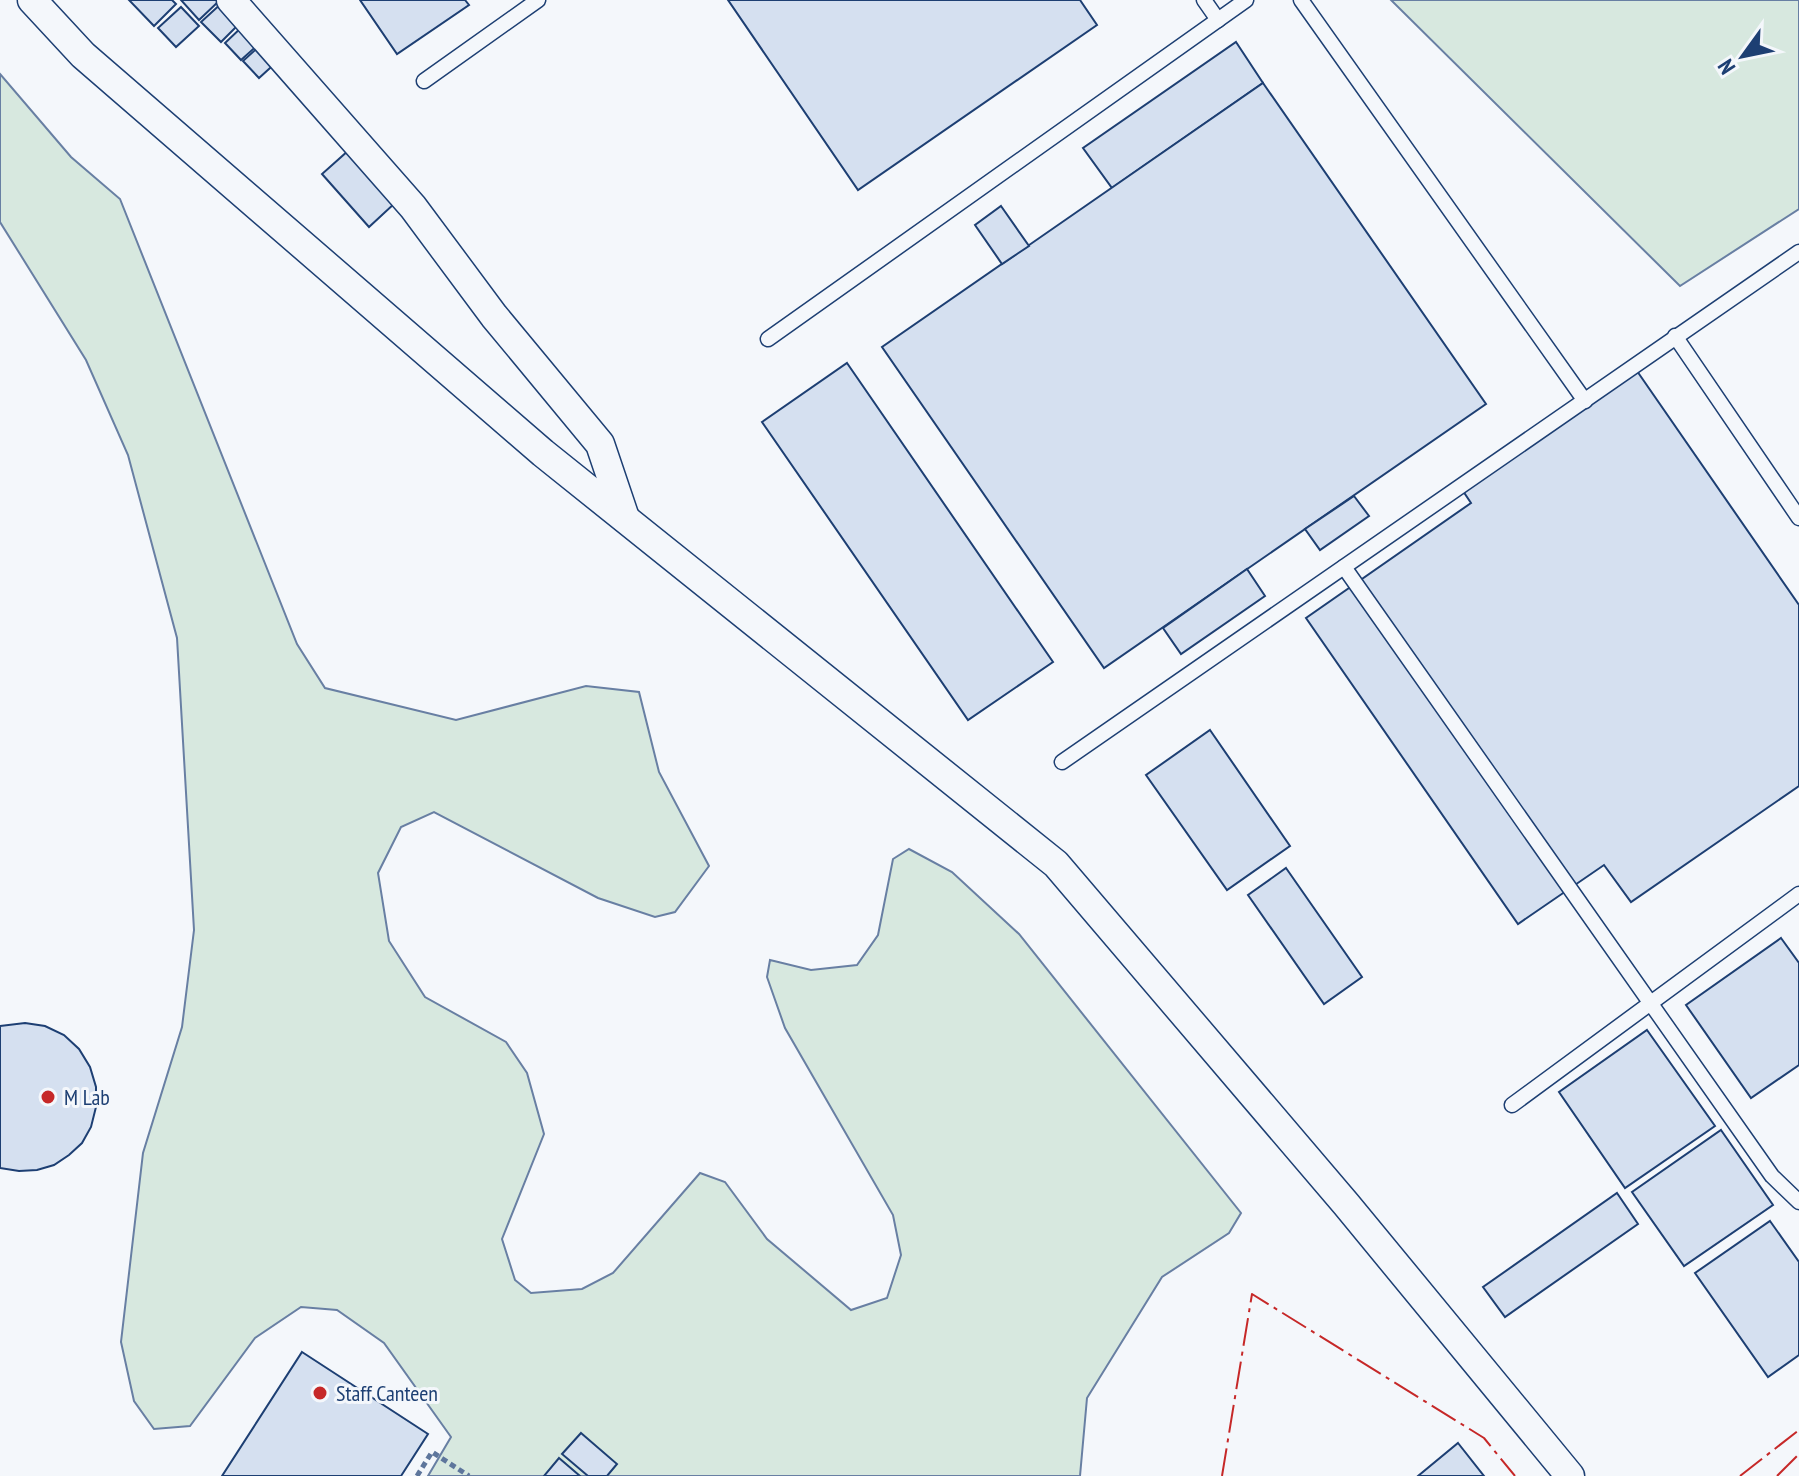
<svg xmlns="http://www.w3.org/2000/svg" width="1799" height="1476" font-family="'PT Sans Narrow',sans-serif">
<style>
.green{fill:#d7e8df;stroke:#687fa3;stroke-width:2}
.building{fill:#d5e0f0;stroke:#1d3f73;stroke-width:2}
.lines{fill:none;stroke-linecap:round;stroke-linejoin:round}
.lane-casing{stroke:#1d3f73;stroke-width:17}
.street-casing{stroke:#1d3f73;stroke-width:31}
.path{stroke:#5e769c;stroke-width:5;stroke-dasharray:6 4;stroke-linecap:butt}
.lane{stroke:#f4f7fb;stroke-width:14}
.street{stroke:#f4f7fb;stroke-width:28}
.power{stroke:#c62828;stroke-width:2;stroke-dasharray:28 6 4 6;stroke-linecap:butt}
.poi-dot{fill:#c62828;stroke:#f4f7fb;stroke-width:3}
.labels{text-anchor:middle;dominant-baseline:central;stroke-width:6;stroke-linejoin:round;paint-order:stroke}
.poi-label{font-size:22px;fill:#1d3f73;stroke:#f4f7fb;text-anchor:start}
</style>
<rect width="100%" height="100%" fill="#f4f7fb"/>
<g class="green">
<path d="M1391,0H1799V209L1680,286Z"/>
<path d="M0,74L71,157L120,199L297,644L325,688L456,720L586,686L639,692L659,772L709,866L675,912L655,917L598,898L434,812L401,827L378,873L389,941L425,997L506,1042L527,1073L544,1134L502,1239L515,1280L531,1293L582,1289L613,1273L700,1173L725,1182L767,1239L851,1310L887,1298L901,1255L893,1215L785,1028L767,977L770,960L811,970L857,965L878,935L893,859L909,849L952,872L1019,934L1241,1213L1229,1233L1162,1277L1087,1398L1080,1476H428L451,1437L384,1343L337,1310L301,1307L255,1338L190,1426L154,1429L134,1401L121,1342L143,1153L182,1027L194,930L177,638L128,455L86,360L0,222Z"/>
</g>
<g class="building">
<path d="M129,0H172L176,4L154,26Z"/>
<path d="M181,0H220L199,20Z"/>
<path d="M360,0H465L469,5L397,54Z"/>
<path d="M728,0H1080L1097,25L858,190Z"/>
<path d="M224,1L243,20L221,42L201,22Z"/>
<path d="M181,7L199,26L176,47L158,28Z"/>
<path d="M245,24L261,42L241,60L225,43Z"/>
<path d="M264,42L280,59L259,78L243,61Z"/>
<path d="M1236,42L1263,83L1112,188L1083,148Z"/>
<path d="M1263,83L1486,404L1104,668L882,347Z"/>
<path d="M349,150L395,203L369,227L322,174Z"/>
<path d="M1001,206L1029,246L1002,264L975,225Z"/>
<path d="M847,363L1053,662L968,720L762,422Z"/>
<path d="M1637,371L1799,605V786L1631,902L1604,865L1518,924L1306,618L1471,503L1463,491Z"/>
<path d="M1354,496L1369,516L1320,550L1305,529Z"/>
<path d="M1247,569L1265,596L1181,654L1163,628Z"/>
<path d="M1210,730L1290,846L1227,890L1146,775Z"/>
<path d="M1286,868L1362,977L1324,1004L1248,895Z"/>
<path d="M1781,938L1799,963V1065L1751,1098L1686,1005Z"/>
<path d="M25,1023L45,1026L64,1035L79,1049L90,1067L96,1087V1107L91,1127L82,1143L69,1155L54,1165L37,1170L19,1171L0,1168V1026Z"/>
<path d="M1647,1030L1715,1126L1625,1188L1559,1092Z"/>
<path d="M1721,1130L1773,1205L1684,1266L1632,1192Z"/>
<path d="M1617,1193L1638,1224L1505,1317L1483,1287Z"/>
<path d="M1770,1221L1799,1262V1355L1768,1377L1695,1273Z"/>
<path d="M302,1352L428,1434L401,1476H222Z"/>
<path d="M581,1433L617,1464L607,1476H588L562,1454Z"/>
<path d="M1458,1443L1484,1476H1418Z"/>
<path d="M559,1458L580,1476H544Z"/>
</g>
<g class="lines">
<defs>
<g id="lane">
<path d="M1204,0L1218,20"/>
<path d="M1301,0L1585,401"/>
<path d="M424,81L538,0"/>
<path d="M1675,336L1799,518"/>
<path d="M768,339L1246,0"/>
<path d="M1344,567L1772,1176L1799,1202"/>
<path d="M1062,762L1799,252"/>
<path d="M1512,1105L1799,894"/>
</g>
<g id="street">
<path d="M32,0L83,55L543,453L1056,864L1346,1204L1570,1476"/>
<path d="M231,0L413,207L494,316L600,444L625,518"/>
</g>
</defs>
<use href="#lane" class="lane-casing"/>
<use href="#street" class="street-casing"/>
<path class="path" d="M417,1476L432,1452L469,1476"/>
<use href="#lane" class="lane"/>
<use href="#street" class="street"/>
<g class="power">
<path d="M1222,1476L1252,1294L1484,1438L1515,1476"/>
<path d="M1740,1476L1799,1430"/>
<path d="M1777,1476L1799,1454"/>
</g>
</g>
<g class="poi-dot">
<circle cx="48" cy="1097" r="8"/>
<circle cx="320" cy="1393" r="8"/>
</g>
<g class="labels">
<g class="poi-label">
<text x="64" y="1097">M Lab</text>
<text x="336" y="1393">Staff Canteen</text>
</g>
</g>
<g transform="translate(1743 56) rotate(237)" stroke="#f4f7fb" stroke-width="6" paint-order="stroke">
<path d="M0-6L14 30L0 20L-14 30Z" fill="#1d3f73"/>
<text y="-12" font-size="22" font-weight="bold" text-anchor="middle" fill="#1d3f73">N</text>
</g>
</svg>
